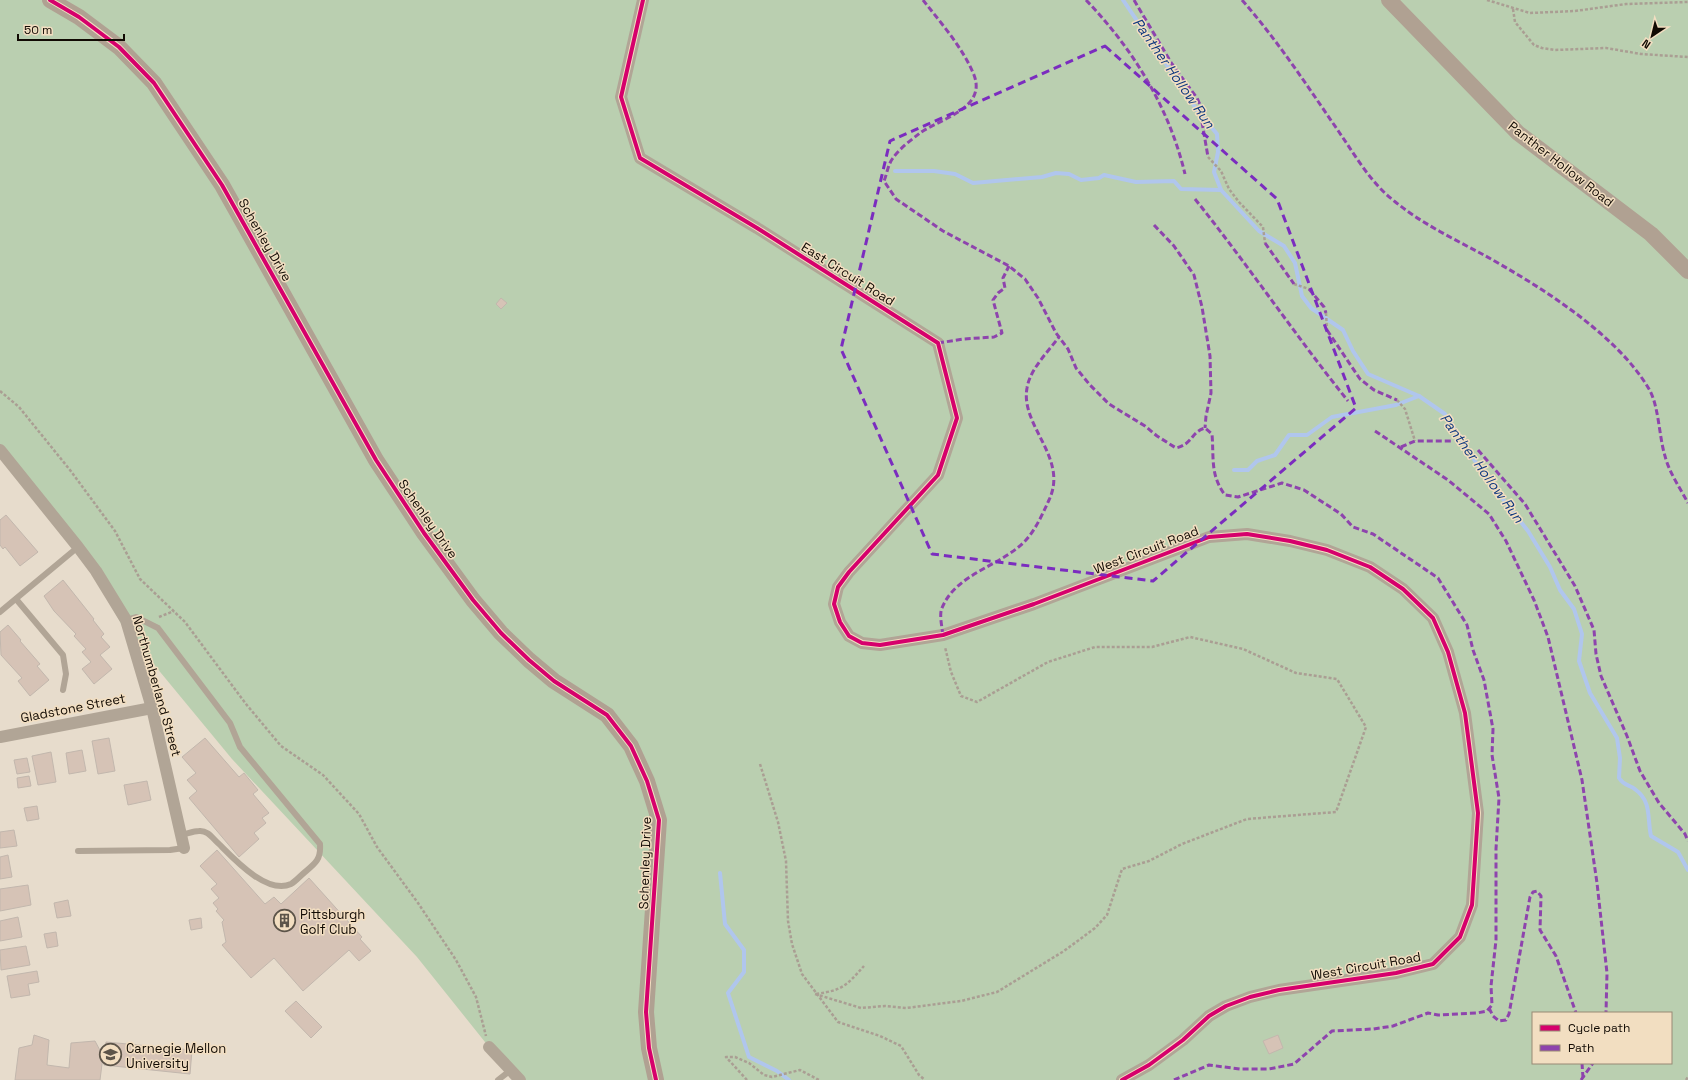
<svg xmlns="http://www.w3.org/2000/svg" width="1688" height="1080" font-family="'Space Grotesk',sans-serif">
<style>
.green{fill:#bacfb0;fill-rule:evenodd}
.lines{fill:none;stroke-linecap:round;stroke-linejoin:round}
.stream{stroke:#b0c6ed;stroke-width:4}
.building{fill:#d6c3b6;stroke:#c2b7ad}
.path{stroke:#aa9e93;stroke-width:2.5;stroke-dasharray:3 2;stroke-linecap:butt}
.lane{stroke:#b1a596;stroke-width:6}
.street{stroke:#b1a596;stroke-width:12}
.secondary{stroke:#b0a192;stroke-width:16}
.quiet{stroke:#8e44ad;stroke-width:3;stroke-dasharray:6 3;stroke-linecap:butt}
.cycleway-casing{stroke:#f2dec1;stroke-width:6}
.cycleway{stroke:#d6006c;stroke-width:4}
.marked{fill:none;stroke:#7b2cbf;stroke-width:3;stroke-dasharray:8 5;stroke-linejoin:round}
.labels{text-anchor:middle;dominant-baseline:central;stroke-width:3;stroke-linejoin:round;paint-order:stroke}
.street-label{font-size:13px;fill:#110a03;stroke:#f2dec1}
.poi-label{font-size:13px;fill:#110a03;stroke:#f2dec1;text-anchor:start}
.water-label{font-size:14px;font-style:italic;fill:#0f397f;stroke:#f2dec1}
</style>
<rect width="100%" height="100%" fill="#e7dccc"/>
<path class="green" d="M0,0H1688V1080H520L489,1047L417,957L232,759L123,627L78,547L0,450ZM1533,1013H1671V1063H1533Z"/>
<g class="lines">
<g class="stream">
<path d="M1123,0L1197,110L1217,134L1218,152L1214,172L1221,190L1259,231L1284,246L1295,263L1302,296L1311,308L1343,330L1353,351L1368,374L1419,396L1445,414L1484,475L1528,531L1550,567L1560,590L1574,609L1582,634L1579,661L1590,693L1617,738L1620,758L1619,778C1625,787 1629,784 1636,790C1652,802 1647,819 1651,836L1678,852L1688,870"/>
<path d="M895,171H934L955,174L973,183L1042,177L1056,173L1069,174L1081,180L1099,178L1104,175L1136,182L1174,181L1181,189L1221,190"/>
<path d="M1234,470H1248L1257,461L1275,455L1289,435H1307L1332,417L1396,405L1419,396"/>
<path d="M720,873L725,924L744,950V972L728,993L749,1057L777,1071L789,1080"/>
</g>
</g>
<g class="building">
<path d="M501,298L507,303L501,309L496,304Z"/>
<path d="M6,515L38,552L20,566L5,547L3,549L0,545V520Z"/>
<path d="M63,580L94,619L93,620L104,634L101,637L110,647L100,655L112,669L94,684L82,669L91,662L82,652L86,649L74,636L76,634L54,611L44,596Z"/>
<path d="M8,625L21,640L20,641L40,664L37,666L49,680L30,696L18,681L22,678L1,655L0,632Z"/>
<path d="M109,738L115,771L98,774L92,741Z"/>
<path d="M205,738L239,777L244,773L258,790L253,794L269,813L262,818L266,823L254,833L259,839L239,857L189,798L197,791L187,780L196,773L182,757Z"/>
<path d="M82,750L86,771L69,774L66,753Z"/>
<path d="M51,752L56,782L38,785L32,756Z"/>
<path d="M27,758L30,772L17,774L14,760Z"/>
<path d="M29,776L31,786L18,788L17,778Z"/>
<path d="M147,781L151,800L128,805L124,785Z"/>
<path d="M37,806L39,819L27,821L24,808Z"/>
<path d="M14,830L17,846L0,848V832Z"/>
<path d="M217,850L265,904L274,897L281,904L309,878L362,937L360,939L371,951L359,961L349,950L303,991L274,958L251,978L222,945L226,942L222,922L224,920L216,911L218,909L213,903L219,898L211,889L217,884L200,866Z"/>
<path d="M8,855L12,877L0,879V857Z"/>
<path d="M28,885L31,905L0,911V889Z"/>
<path d="M68,900L71,916L57,918L54,903Z"/>
<path d="M18,917L22,937L0,941V921Z"/>
<path d="M201,918L202,928L191,930L189,920Z"/>
<path d="M56,932L58,946L47,948L44,934Z"/>
<path d="M26,946L30,965L1,970L0,950Z"/>
<path d="M37,971L39,982L28,984L30,995L11,998L7,976Z"/>
<path d="M296,1001L322,1027L311,1038L285,1011Z"/>
<path d="M34,1035L49,1040L47,1065L69,1068L71,1043L95,1041L103,1056L100,1080H15L19,1048L32,1045Z"/>
<path d="M1278,1035L1283,1048L1269,1054L1263,1041Z"/>
<path d="M106,1042L192,1050L190,1074L104,1065Z"/>
</g>
<g class="lines">
<g class="path">
<path d="M1487,0L1530,13L1575,11L1626,4L1688,2"/>
<path d="M1513,9L1515,22L1534,45L1542,48L1555,50L1606,48L1641,54L1688,57"/>
<path d="M1202,122V109"/>
<path d="M1208,157L1221,171L1229,189L1239,202L1263,227L1265,243"/>
<path d="M1294,284L1309,289"/>
<path d="M1326,313L1327,330"/>
<path d="M0,391L19,407L70,470L115,531L140,579L185,622L246,704L281,746L323,775L359,814L377,847L418,903L456,960L476,997L486,1036"/>
<path d="M1397,400L1405,409L1415,441"/>
<path d="M159,617L174,611"/>
<path d="M760,764L778,822L786,861L788,921L792,944L802,974L838,1022L880,1036L901,1046L919,1075L925,1080"/>
<path d="M815,994L861,1008L885,1006L906,1008L961,1001L997,992L1064,951L1095,928L1107,915L1122,869L1149,861L1182,844L1247,819L1336,812L1366,727L1337,679L1296,673L1243,649L1190,637L1152,647H1095L1048,662L977,702L961,696L951,672L945,647"/>
<path d="M816,994C843,990 846,986 864,966"/>
<path d="M747,1080L726,1057H735L749,1063L764,1075L772,1077L800,1070L819,1080"/>
<path d="M1686,1080L1688,1077"/>
</g>
<g class="lane">
<path d="M16,599L63,655L66,674L63,690"/>
<path d="M0,612L78,547"/>
<path d="M126,620L136,617L158,628L230,723L240,747L320,844C321,859 316,863 305,872C301,875 296,881 291,884C267,895 234,859 219,844C213,839 208,830 199,831C193,831 187,834 181,835"/>
<path d="M78,851L170,850L184,848"/>
<path d="M498,1080L512,1069"/>
</g>
<g class="street">
<path d="M643,0L621,97L640,158L757,228L938,343L957,418L938,475L849,572L838,587L834,604L840,622L849,636L862,643L880,645L943,635L1034,604L1209,537L1247,534L1290,541L1327,550L1370,567L1403,589L1433,618L1448,652L1465,713L1478,813L1472,905L1460,937L1433,964L1396,973L1279,990L1250,997L1226,1006L1209,1016L1183,1040L1149,1065L1122,1080"/>
<path d="M0,450L78,547L96,571L126,620L152,708L184,848"/>
<path d="M0,737L152,708"/>
<path d="M489,1047L520,1080"/>
</g>
<g class="secondary">
<path d="M50,0L79,17L119,47L154,83L222,185L376,460L424,533L473,600L501,633L529,660L554,681L607,715L631,746L647,781L659,820L646,1012L649,1048L656,1080"/>
<path d="M1389,0L1518,133L1651,234L1688,271"/>
</g>
<g class="quiet">
<path d="M923,0C941,23 963,48 974,75C987,109 939,119 920,133C911,140 899,149 893,158C888,164 887,174 884,181L896,199L943,231L1009,266L1025,279L1038,298L1056,333L1068,349L1076,368L1090,385L1109,404L1145,426L1157,436L1176,448C1193,444 1191,432 1205,428L1212,434C1214,458 1210,475 1225,495L1238,497L1282,483L1304,490L1341,514L1353,527L1373,534L1438,578L1467,625L1473,650L1484,680L1493,729L1492,755L1499,798L1496,849V940L1491,986L1492,1005L1487,1011L1477,1013L1438,1015L1428,1013L1393,1026L1373,1029L1332,1031L1294,1064L1269,1069H1240L1209,1065L1174,1080"/>
<path d="M1086,0C1133,49 1169,107 1185,174"/>
<path d="M1134,0L1172,64L1197,98L1202,109"/>
<path d="M1242,0C1278,41 1308,87 1339,132C1355,155 1370,182 1393,200C1419,222 1452,238 1482,254C1538,285 1616,333 1649,389C1659,406 1659,437 1665,456C1669,472 1680,488 1688,503"/>
<path d="M1202,122L1208,157"/>
<path d="M1195,199C1248,265 1295,335 1348,401"/>
<path d="M1154,225L1174,246L1194,275L1202,307L1210,356L1211,393L1206,416L1205,428"/>
<path d="M1265,243L1294,284"/>
<path d="M1309,289L1324,307L1326,313"/>
<path d="M1327,330L1360,379L1374,390L1397,400"/>
<path d="M938,343L964,339L994,337L1002,333L993,300L998,293L1005,288L1003,278L1009,266"/>
<path d="M1375,431L1448,480L1489,514L1506,541L1534,600L1548,637L1582,780L1597,883L1607,973L1606,1013"/>
<path d="M1401,447L1415,441H1453"/>
<path d="M1478,450L1525,504L1575,586L1594,630L1596,654L1601,676L1627,736L1640,771L1659,803L1685,834L1688,841"/>
<path d="M943,635C942,627 939,614 942,608C956,573 1002,566 1026,540C1036,529 1043,513 1049,500C1069,458 1020,426 1027,388C1030,369 1048,352 1059,337"/>
<path d="M1489,1008L1493,1016L1499,1021L1506,1020L1509,1014L1530,897L1533,892L1537,891L1541,896L1540,930L1556,956L1576,1013"/>
<path d="M1582,1063L1583,1078"/>
<path d="M1581,1080L1593,1063"/>
</g>
<defs>
<g id="cycleway">
<path d="M50,0L79,17L119,47L154,83L222,185L376,460L424,533L473,600L501,633L529,660L554,681L607,715L631,746L647,781L659,820L646,1012L649,1048L656,1080"/>
<path d="M643,0L621,97L640,158L757,228L938,343L957,418L938,475L849,572L838,587L834,604L840,622L849,636L862,643L880,645L943,635L1034,604L1209,537L1247,534L1290,541L1327,550L1370,567L1403,589L1433,618L1448,652L1465,713L1478,813L1472,905L1460,937L1433,964L1396,973L1279,990L1250,997L1226,1006L1209,1016L1183,1040L1149,1065L1122,1080"/>
</g>
</defs>
<use href="#cycleway" class="cycleway-casing"/>
<use href="#cycleway" class="cycleway"/>
</g>
<path class="marked" d="M1105,46L1277,199L1356,408L1153,581L932,554L841,349L890,141Z"/>
<defs>
<symbol id="building-ring" viewBox="-11 -11 22 22"><circle r="9.5" fill="#f2dec1" stroke="#5c5449" stroke-width="1.5"/><path d="M-4-6H4V6H1V3H-1V6H-4ZM-2.5-4.3h1.7v1.8h-1.7ZM.8-4.3h1.7v1.8H.8ZM-2.5-1h1.7V.8h-1.7ZM.8-1h1.7V.8H.8Z" fill="#5c5449"/></symbol>
<symbol id="university-ring" viewBox="-11 -11 22 22"><circle r="9.5" fill="#f2dec1" stroke="#5c5449" stroke-width="1.5"/><path d="M0-5L7-2L0 1L-7-2ZM-4 1L0 2.5L4 1V4Q0 6-4 4Z" fill="#5c5449"/></symbol>
</defs>
<g fill-rule="evenodd">
<use href="#building-ring" x="272" y="908" width="25" height="25"/>
<use href="#university-ring" x="98" y="1042" width="25" height="25"/>
</g>
<g class="labels">
<g class="street-label">
<text transform="translate(1561 164) rotate(38)">Panther Hollow Road</text>
<text transform="translate(265 240) rotate(60)">Schenley Drive</text>
<text transform="translate(848 274) rotate(32)">East Circuit Road</text>
<text transform="translate(428 519) rotate(55)">Schenley Drive</text>
<text transform="translate(1146 550) rotate(-21)">West Circuit Road</text>
<text transform="translate(157 686) rotate(74)">Northumberland Street</text>
<text transform="translate(73 708) rotate(-11)">Gladstone Street</text>
<text transform="translate(645 863) rotate(-88)">Schenley Drive</text>
<text transform="translate(1366 966) rotate(-10)">West Circuit Road</text>
</g>
<g class="poi-label">
<text x="300" y="914">Pittsburgh<tspan x="300" dy="15">Golf Club</tspan></text>
<text x="126" y="1048">Carnegie Mellon<tspan x="126" dy="15">University</tspan></text>
</g>
<g class="water-label">
<text transform="translate(1174 73) rotate(55)">Panther Hollow Run</text>
<text transform="translate(1482 468) rotate(54)">Panther Hollow Run</text>
</g>
</g>
<rect x="1532" y="1012" width="140" height="52" fill="#f2dec1" stroke="#988975"/>
<rect x="1540" y="1025" width="20" height="6" fill="#d6006c" stroke="#988975"/>
<text x="1568" y="1032" font-size="12" fill="#110a03">Cycle path</text>
<rect x="1540" y="1045" width="20" height="6" fill="#8e44ad" stroke="#988975"/>
<text x="1568" y="1052" font-size="12" fill="#110a03">Path</text>
<g transform="translate(1652 36) rotate(215)" stroke="#f2dec1" stroke-width="3" paint-order="stroke">
<path d="M0-3L7 15L0 10L-7 15Z" fill="#110a03"/>
<text y="-6" font-size="11" font-weight="bold" text-anchor="middle" fill="#110a03">N</text>
</g>
<path d="M18 34v6h106v-6" fill="none" stroke="#110a03" stroke-width="2"/>
<text x="24" y="34" font-size="12" fill="#110a03" stroke="#f2dec1" stroke-width="3" paint-order="stroke">50 m</text>
</svg>
